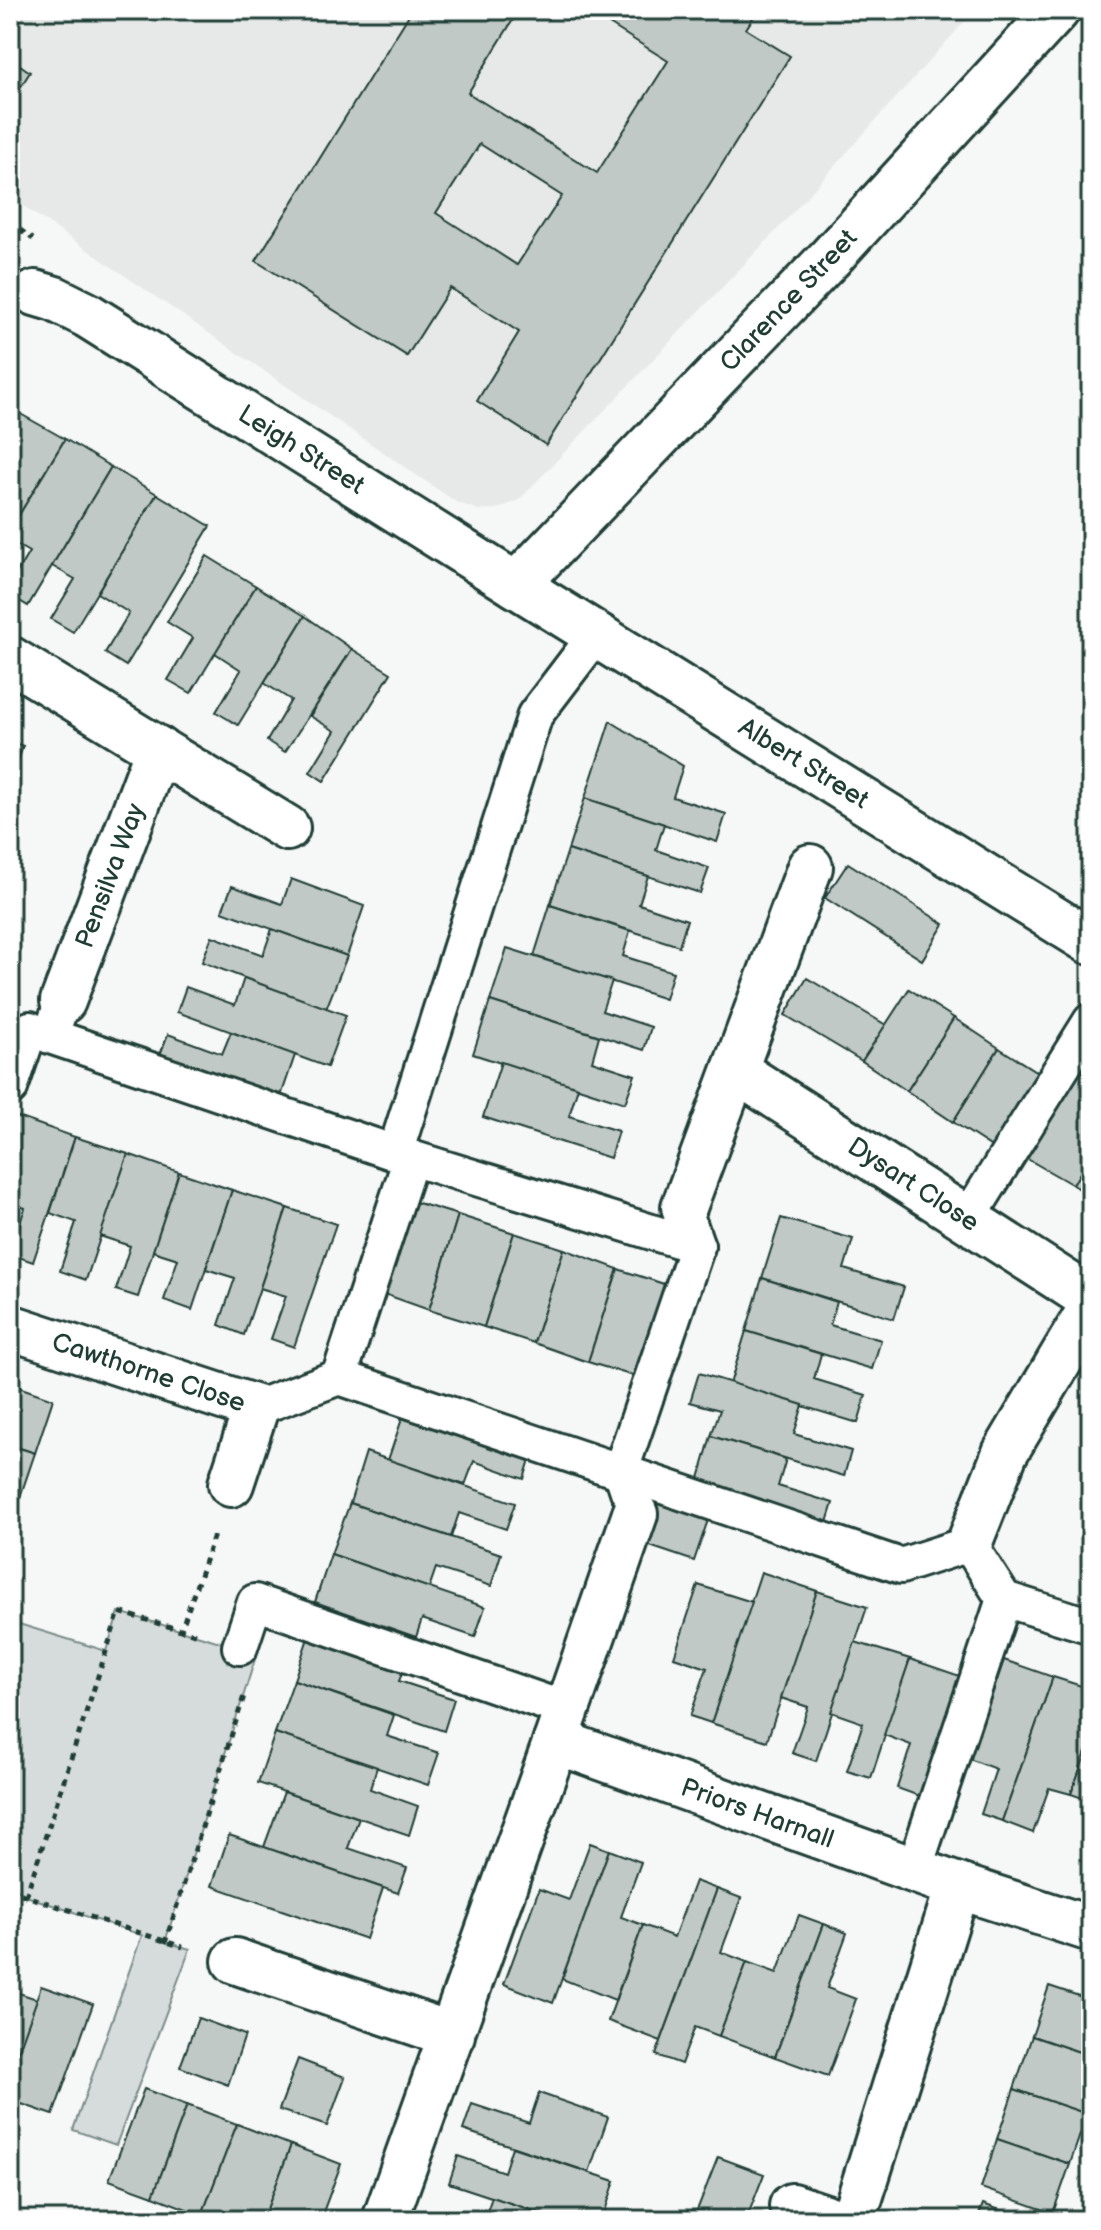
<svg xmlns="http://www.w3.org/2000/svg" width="1101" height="2230" font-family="'Balsamiq Sans',sans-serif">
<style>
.built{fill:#e6e9e8}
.green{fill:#d6dcdb;stroke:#7a8c88;stroke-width:2}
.building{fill:#c0c9c6;stroke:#1f3d34;stroke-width:2;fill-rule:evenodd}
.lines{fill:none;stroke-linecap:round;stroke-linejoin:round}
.service-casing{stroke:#1f3d34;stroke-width:40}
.minor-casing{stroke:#1f3d34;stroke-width:50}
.path{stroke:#1f3d34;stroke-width:5;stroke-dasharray:6 6;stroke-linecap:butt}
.service{stroke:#fff;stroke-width:34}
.minor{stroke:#fff;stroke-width:44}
.labels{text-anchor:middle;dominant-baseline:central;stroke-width:6;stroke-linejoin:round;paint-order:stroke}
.street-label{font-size:26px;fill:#1f3d34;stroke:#fff}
</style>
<rect width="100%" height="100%" fill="#f6f7f7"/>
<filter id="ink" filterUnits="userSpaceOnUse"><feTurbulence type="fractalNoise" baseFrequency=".0125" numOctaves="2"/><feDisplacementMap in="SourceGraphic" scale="16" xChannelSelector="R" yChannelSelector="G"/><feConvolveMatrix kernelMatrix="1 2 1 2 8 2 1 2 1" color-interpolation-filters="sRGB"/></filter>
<g filter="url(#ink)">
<path class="built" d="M10,10H975L775,232L519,500L501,508L481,511L456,502L10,197Z"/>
<path class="green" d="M119,1612L257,1653L165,1942L190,1949L116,2145L73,2130L142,1935L26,1896L10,1884V1652L19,1624L106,1651Z"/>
<g class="building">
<path d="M412,10H519L468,93L597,173L668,61L590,12L591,10H758L746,29L790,56L546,445L477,401L519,332L450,288L407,356L256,261ZM480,144L562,196L517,265L436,213Z"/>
<path d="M10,58L30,72L10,104Z"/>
<path d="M17,412L65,439L10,530V423Z"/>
<path d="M65,439L111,467L28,606L10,595V584L29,552L10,541V530Z"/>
<path d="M111,467L157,494L73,632L51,619L75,579L52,566Z"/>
<path d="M157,494L210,526L126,666L105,653L129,613L97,593Z"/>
<path d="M207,556L256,586L191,693L168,680L193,638L167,622Z"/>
<path d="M256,586L305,616L238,725L216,712L241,670L215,653Z"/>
<path d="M305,616L352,649L285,752L267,741L291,700L264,683Z"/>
<path d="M352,649L391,673L324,781L310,772L335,731L310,716Z"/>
<path d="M610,721L683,766L673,797L726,814L717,842L585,798Z"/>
<path d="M10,742L23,746L13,776L10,775Z"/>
<path d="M585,798L664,824L656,850L709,868L700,893L568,850Z"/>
<path d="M568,850L648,876L639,904L687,920L679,946L550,905Z"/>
<path d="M848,863L944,924L922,960L825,898Z"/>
<path d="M291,879L364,906L347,956L222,911L232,886L282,904Z"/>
<path d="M550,905L630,931L623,956L673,972L665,999L534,956Z"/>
<path d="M272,929L347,956L326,1009L202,962L212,936L263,955Z"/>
<path d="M507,948L612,981L602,1011L651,1027L644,1050L490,1001Z"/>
<path d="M244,978L346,1015L327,1067L177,1012L186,987L235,1005Z"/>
<path d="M807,978L886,1025L862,1061L785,1015Z"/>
<path d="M909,989L954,1018L907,1091L862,1061Z"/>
<path d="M490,1001L599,1036L592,1061L635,1075L625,1103L473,1054Z"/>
<path d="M954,1018L999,1048L953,1122L907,1091Z"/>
<path d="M231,1032L295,1055L280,1099L160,1055L168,1034L222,1054Z"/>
<path d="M999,1048L1045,1077L998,1151L953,1122Z"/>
<path d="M501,1062L578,1087L569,1116L618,1131L610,1158L483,1117Z"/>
<path d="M1076,1068L1091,1077V1154L1073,1185L1024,1157Z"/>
<path d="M15,1116L75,1137L33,1262L10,1254L25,1208L10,1203V1132Z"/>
<path d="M75,1137L128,1154L86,1280L60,1271L76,1222L50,1213Z"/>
<path d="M128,1154L179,1172L138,1297L116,1290L130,1246L100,1236Z"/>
<path d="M1091,1154V1195L1073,1185Z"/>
<path d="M179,1172L232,1190L192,1310L164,1300L178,1259L153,1251Z"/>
<path d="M232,1190L287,1208L244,1335L219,1325L235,1278L206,1269Z"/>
<path d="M415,1202L458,1215L429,1310L384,1294Z"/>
<path d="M287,1208L336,1224L294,1347L271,1339L286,1296L260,1288Z"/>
<path d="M458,1215L514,1233L484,1327L429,1310Z"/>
<path d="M781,1218L853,1239L844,1269L904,1287L894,1319L762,1278Z"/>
<path d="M514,1233L564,1249L534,1343L484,1327Z"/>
<path d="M564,1249L618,1269L588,1362L534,1343Z"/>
<path d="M618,1269L670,1286L640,1378L588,1362Z"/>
<path d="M762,1278L837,1302L830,1325L881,1340L872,1369L746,1331Z"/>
<path d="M746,1331L821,1354L814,1379L866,1395L858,1423L730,1384Z"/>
<path d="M699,1373L803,1405L794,1434L851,1451L844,1476L711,1436L720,1410L690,1402Z"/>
<path d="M10,1384L53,1399L35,1453L10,1445Z"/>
<path d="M405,1410L532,1453L524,1479L474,1461L465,1485L388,1460Z"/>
<path d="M711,1436L786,1459L778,1486L833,1503L825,1529L696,1489Z"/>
<path d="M10,1445L35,1453L17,1506L10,1504Z"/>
<path d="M366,1452L515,1503L506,1529L459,1513L451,1537L350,1503Z"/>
<path d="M653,1498L709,1517L694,1561L638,1542Z"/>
<path d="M350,1503L501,1554L491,1586L436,1568L429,1588L331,1554Z"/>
<path d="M10,1504L17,1506L10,1528Z"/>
<path d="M331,1554L485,1607L475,1637L422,1619L416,1637L315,1602Z"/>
<path d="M761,1572L817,1591L767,1741L711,1723Z"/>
<path d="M698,1585L752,1602L711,1723L690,1716L707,1668L674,1657Z"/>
<path d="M817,1591L867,1607L816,1761L792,1753L808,1707L781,1698Z"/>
<path d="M310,1632L405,1665L399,1681L454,1699L444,1731L294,1680Z"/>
<path d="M855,1642L910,1659L871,1778L847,1771L863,1723L831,1712Z"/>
<path d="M910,1659L960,1676L919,1796L897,1788L911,1745L884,1735Z"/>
<path d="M1004,1660L1053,1677L1002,1821L981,1814L996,1769L969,1759Z"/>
<path d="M1053,1677L1091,1689V1739L1071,1794L1049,1788L1033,1833L1002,1821Z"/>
<path d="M294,1680L394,1715L387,1736L439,1753L428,1785L275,1733Z"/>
<path d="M275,1733L377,1767L370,1789L418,1806L409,1835L258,1783Z"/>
<path d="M1091,1739V1801L1071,1794Z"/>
<path d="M284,1792L359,1818L348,1848L407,1868L398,1893L264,1847Z"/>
<path d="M1091,1823V1851L1082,1848Z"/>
<path d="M229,1835L383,1888L366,1939L212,1886Z"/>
<path d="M590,1843L609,1850L553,2003L504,1984L539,1889L569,1900Z"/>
<path d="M609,1850L641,1862L621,1917L643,1925L615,2000L562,1979Z"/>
<path d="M695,1881L717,1889L661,2041L608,2021L643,1925L674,1937Z"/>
<path d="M717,1889L741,1898L721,1952L747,1962L719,2036L695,2027L681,2064L656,2055Z"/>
<path d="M799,1915L824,1924L775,2057L719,2036L747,1962L777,1973Z"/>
<path d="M824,1924L847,1933L827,1988L856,1999L828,2076L775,2057Z"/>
<path d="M41,1986L93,2004L53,2115L10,2100V2074Z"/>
<path d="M1049,1986L1091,2000V2056L1032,2036Z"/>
<path d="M10,1990L37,1999L10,2074Z"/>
<path d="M198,2018L245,2035L228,2085L180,2067Z"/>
<path d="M1032,2036L1091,2056V2102L1087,2114L1014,2089Z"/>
<path d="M298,2059L345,2077L327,2126L279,2110Z"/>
<path d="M144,2089L187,2105L153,2196L109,2180Z"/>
<path d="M1014,2089L1087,2114L1070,2164L997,2139Z"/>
<path d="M539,2093L608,2117L589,2172L463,2130L472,2104L529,2123Z"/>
<path d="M187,2105L237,2124L202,2215L153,2196Z"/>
<path d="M237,2124L291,2145L263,2220H216L202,2215Z"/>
<path d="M997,2139L1070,2164L1053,2213L981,2188Z"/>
<path d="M291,2145L341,2164L320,2220H263Z"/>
<path d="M512,2147L615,2181L602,2220H561L449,2183L458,2156L504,2172Z"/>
<path d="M718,2157L764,2174L746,2220H700L694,2218Z"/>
<path d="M492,2197L561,2220H484Z"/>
<path d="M983,2204L1028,2220H977Z"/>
<path d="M434,2214L452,2220H432Z"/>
</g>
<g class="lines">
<defs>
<g id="service">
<path d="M596,635L535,715L395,1153L697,1246"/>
<path d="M63,1001L50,1036L395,1153"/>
<path d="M10,1088L30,1029"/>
<path d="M967,1220L1091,1021"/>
<path d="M339,1377L411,1158"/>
<path d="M256,1408L339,1377L901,1566L969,1544L1004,1599L1091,1626"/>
<path d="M628,1491L621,1470L697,1246L690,1226"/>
<path d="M240,1647L255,1602L567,1710"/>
<path d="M914,1870L1004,1599"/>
</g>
<g id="minor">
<path id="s1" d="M35,293L55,299L87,315L516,585L1091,942"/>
<path id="s2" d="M516,585L829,259L1057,10"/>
<path d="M10,659L287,828"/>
<path id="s3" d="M63,1001L158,749"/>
<path id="s4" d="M735,1070L1091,1299"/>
<path d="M684,1207L810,867"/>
<path id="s5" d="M10,1327L256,1408L231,1484"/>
<path d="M969,1544L1005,1453L1091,1308"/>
<path id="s6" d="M556,1741L958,1886L1091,1929"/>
<path d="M235,1961L452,2035"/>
<path d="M792,2206L834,2220"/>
<path d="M385,2220L556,1741L635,1514"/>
<path d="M853,2220L958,1886"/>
</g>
</defs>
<use href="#service" class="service-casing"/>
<use href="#minor" class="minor-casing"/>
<g class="path">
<path d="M10,223L33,239"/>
<path d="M195,1634L181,1630L215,1532"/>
<path d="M10,1889L26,1896L183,1947"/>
<path d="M26,1896L119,1612L181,1630"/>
<path d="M165,1943L244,1696"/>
</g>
<use href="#service" class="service"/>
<use href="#minor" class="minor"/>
</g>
</g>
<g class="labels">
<g class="street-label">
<text stroke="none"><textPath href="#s2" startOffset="394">Clarence Street</textPath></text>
<text stroke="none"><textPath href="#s1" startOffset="310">Leigh Street</textPath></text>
<text stroke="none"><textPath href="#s1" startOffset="902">Albert Street</textPath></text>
<text stroke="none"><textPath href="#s3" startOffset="134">Pensilva Way</textPath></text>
<text stroke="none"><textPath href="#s4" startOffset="212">Dysart Close</textPath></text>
<text stroke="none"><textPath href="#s5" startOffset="146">Cawthorne Close</textPath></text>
<text stroke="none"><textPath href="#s6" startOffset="214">Priors Harnall</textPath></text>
</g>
</g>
<rect width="1101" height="2230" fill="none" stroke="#fff" stroke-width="40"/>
<rect x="20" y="20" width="1061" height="2190" fill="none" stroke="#1f3d34" stroke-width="3" filter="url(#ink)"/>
</svg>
